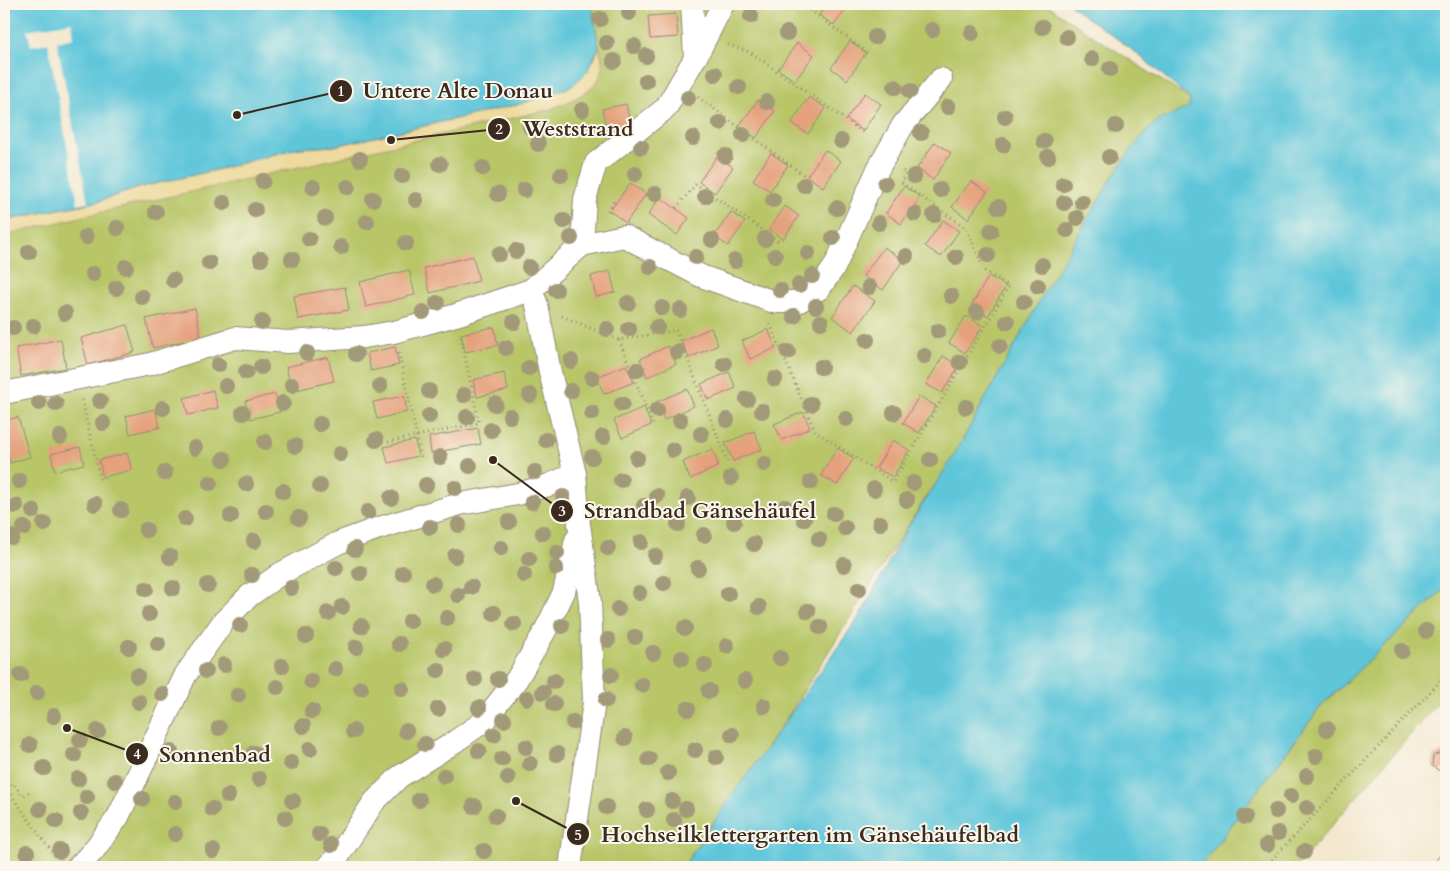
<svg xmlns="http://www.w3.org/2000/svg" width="1450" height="871" font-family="Cardo,serif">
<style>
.green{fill:#b8c668;stroke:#7a7843}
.sand{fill:#eeda9e;stroke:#94825e}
.water{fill:#5ec6da;stroke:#4c787c}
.pier{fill:#f3e7ce}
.building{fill:#e5a07c}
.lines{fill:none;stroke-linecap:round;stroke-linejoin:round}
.street-casing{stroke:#978876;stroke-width:24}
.path{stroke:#978876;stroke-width:3;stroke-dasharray:1 4;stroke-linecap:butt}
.street{stroke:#fff;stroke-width:22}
.tree{fill:#a29979}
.leader{fill:none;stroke:#3b2a1e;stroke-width:2}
.callout-dot{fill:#3b2a1e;stroke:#fbf7ec;stroke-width:2}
.mark-label{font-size:15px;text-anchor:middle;font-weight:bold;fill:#fff}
.callout-label{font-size:22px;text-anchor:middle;font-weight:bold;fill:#3b2a1e;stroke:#fbf7ec;stroke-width:4;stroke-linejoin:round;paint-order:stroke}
</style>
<rect width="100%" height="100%" fill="#fbf7ec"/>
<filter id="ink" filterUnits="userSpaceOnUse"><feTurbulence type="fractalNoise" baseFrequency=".02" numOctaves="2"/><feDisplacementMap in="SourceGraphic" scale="10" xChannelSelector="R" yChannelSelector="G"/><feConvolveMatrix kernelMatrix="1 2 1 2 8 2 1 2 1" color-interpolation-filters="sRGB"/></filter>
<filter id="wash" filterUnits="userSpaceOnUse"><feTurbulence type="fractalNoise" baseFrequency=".0096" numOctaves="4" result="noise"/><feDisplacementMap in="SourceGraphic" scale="20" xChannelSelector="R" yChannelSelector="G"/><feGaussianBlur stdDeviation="1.12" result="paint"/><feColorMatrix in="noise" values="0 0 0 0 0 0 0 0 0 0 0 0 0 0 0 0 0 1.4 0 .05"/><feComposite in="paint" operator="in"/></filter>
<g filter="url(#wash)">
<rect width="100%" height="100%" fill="#f3e7ce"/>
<g class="green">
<path d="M4,4H1047L1070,21L1190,99L1203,142L1138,242L928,494L740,792L686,867H4Z"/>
<path d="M1446,587V693L1296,867H1200L1322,705Z"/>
</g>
<path class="sand" d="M599,47C601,55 604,65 601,74C593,94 566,103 548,110L51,224L4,236V221L49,211L96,202L145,186L298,148L334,146L520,104L567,88L594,60Z"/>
<g class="water">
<path d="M4,4H592L599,47L587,72L574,84L567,88L520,104L486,112L334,146L298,148L216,170L145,186L96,202L49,211L4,221Z"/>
<path d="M1070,4H1446V587L1322,705L1200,867H683L737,788L772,741L776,734L780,729L861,614L904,533L953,457L1046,289L1113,176L1133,147L1156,122L1189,107L1190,99C1169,81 1149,62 1127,46C1108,31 1088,20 1070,4Z"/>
</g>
<path class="pier" d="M72,22L74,38L57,42L88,203L78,204L48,43L31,46L27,30Z"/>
<g id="blocks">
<g class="building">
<path d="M827,4H850L834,25L819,15Z"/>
<path d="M676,14L678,37L650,39L648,16Z"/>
<path d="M850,41L866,53L847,80L831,68Z"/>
<path d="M797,43L814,55L795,81L778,69Z"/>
<path d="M865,93L881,104L863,131L846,119Z"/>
<path d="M809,97L826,108L808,134L791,123Z"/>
<path d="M758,100L775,111L756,138L739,126Z"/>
<path d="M626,104L631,127L607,132L602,109Z"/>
<path d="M935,142L951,153L933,180L917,168Z"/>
<path d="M825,150L841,161L823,187L807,176Z"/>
<path d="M771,153L788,165L770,191L753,180Z"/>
<path d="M717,156L733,167L715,193L699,182Z"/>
<path d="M971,181L987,192L968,219L952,207Z"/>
<path d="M630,183L646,194L626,223L610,211Z"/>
<path d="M904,186L920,197L901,224L886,213Z"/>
<path d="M660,197L689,218L677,235L648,215Z"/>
<path d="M785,206L799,216L783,239L769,230Z"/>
<path d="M731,212L745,222L728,246L714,236Z"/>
<path d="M943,220L959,231L941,257L925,246Z"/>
<path d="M884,247L903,260L883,290L863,276Z"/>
<path d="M473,256L479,281L430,293L424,268Z"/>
<path d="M409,270L415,295L366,307L360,282Z"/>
<path d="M610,271L615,292L596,297L591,276Z"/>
<path d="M989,276L1006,286L988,316L971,306Z"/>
<path d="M853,286L875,301L853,332L832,317Z"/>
<path d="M345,287L349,310L298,319L294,296Z"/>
<path d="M195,308L201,337L153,348L146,319Z"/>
<path d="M966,316L983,326L965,353L949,343Z"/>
<path d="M127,325L135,352L88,365L81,338Z"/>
<path d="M494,327L498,345L465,352L461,334Z"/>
<path d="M711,328L718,345L689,358L681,341Z"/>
<path d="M768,329L776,348L750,359L742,341Z"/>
<path d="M61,339L66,368L21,376L16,348Z"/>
<path d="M668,346L676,364L647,377L640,359Z"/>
<path d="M395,347L399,365L371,371L367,353Z"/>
<path d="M943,356L959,366L942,393L926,384Z"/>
<path d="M328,357L334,381L292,391L286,367Z"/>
<path d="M626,365L634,382L604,394L597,377Z"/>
<path d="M729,372L736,388L708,400L701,384Z"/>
<path d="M504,373L508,390L477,397L473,380Z"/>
<path d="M687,389L694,406L664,420L656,402Z"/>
<path d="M213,390L218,408L188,415L184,398Z"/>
<path d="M275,394L280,412L250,419L245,401Z"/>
<path d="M404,396L407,412L377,419L373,402Z"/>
<path d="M919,396L936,406L919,433L903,423Z"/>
<path d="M644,407L651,425L622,438L614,420Z"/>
<path d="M155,409L160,427L130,434L126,416Z"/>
<path d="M803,412L810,428L782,440L774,424Z"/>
<path d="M18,417L30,457L10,463L4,443V421Z"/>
<path d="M478,428L481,444L431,453L429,437Z"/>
<path d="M754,431L762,449L733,461L725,443Z"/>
<path d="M415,440L418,456L388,463L384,447Z"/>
<path d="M893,440L909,450L893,477L876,468Z"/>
<path d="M80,447L84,464L55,471L51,454Z"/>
<path d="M837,448L854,458L837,485L821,475Z"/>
<path d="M712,449L719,466L690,479L683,462Z"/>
<path d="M127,453L132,470L103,477L99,460Z"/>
<path d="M1442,752L1446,755V768L1440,771L1432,766L1433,756Z"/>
<path d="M1440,855L1446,860V867H1437L1433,864Z"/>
</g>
</g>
</g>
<g filter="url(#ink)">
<use href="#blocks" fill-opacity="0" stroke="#978876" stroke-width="1"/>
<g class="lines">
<defs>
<g id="street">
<path d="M696,57L723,4"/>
<path d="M582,245L624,236L701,276L774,302H798L819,289L835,266L878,169L903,125L941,79"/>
<path d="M531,290L537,305L550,372L575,474L579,524L590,602L594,702L570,867"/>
<path d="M4,393L150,364L235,338L288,342L364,337L394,332L456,315L531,290L582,245L585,199L596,163L666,108L695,58L692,4"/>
<path d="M78,867L94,850L118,817L186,674L223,622L249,596L280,574L338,543L376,529L460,504L518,494L549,485L575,474"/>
<path d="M328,867L341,852L374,802L399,777L450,745L483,722L517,679L545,631L564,592L576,540"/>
</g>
</defs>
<use href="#street" class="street-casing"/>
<g class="path">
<path d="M802,4L868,53"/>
<path d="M728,45L750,52L863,132"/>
<path d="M698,97L804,175"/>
<path d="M676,208L696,184L781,243"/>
<path d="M608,211L614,201L616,202"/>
<path d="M562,316L619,340L676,330L729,465"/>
<path d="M770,324L815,431L893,482L1009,286L985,271L966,228L901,182L906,173L903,171"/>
<path d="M619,340L654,426"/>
<path d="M399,353L421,457"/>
<path d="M82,400L101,482"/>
<path d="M388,442L479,423L461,336"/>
<path d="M29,792L23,796L13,783L6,788L57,859"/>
<path d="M1265,867L1446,675"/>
</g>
<use href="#street" class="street"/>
</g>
<g class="tree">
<circle cx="629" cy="13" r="8"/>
<circle cx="751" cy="16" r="8"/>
<circle cx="600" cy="19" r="8"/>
<circle cx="1042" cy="27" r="8"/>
<circle cx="932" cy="30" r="8"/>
<circle cx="787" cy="33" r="8"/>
<circle cx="972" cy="33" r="8"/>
<circle cx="875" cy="37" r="8"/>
<circle cx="1067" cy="37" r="8"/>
<circle cx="607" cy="43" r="8"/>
<circle cx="634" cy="46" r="8"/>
<circle cx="646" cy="56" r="8"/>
<circle cx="1092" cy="59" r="8"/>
<circle cx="614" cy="61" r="8"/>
<circle cx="1110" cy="69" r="8"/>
<circle cx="715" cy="74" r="8"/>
<circle cx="646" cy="81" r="8"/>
<circle cx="739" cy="87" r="8"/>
<circle cx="895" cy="87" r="8"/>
<circle cx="910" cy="91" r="8"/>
<circle cx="688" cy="98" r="8"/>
<circle cx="767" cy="102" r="8"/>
<circle cx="948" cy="107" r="8"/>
<circle cx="582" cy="110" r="8"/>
<circle cx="1005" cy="117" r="8"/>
<circle cx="720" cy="123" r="8"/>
<circle cx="1116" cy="126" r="8"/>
<circle cx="530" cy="127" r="8"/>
<circle cx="921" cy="133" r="8"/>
<circle cx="743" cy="135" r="8"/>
<circle cx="693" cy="138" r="8"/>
<circle cx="841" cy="141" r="8"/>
<circle cx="1044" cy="141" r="8"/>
<circle cx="538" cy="144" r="8"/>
<circle cx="1003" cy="145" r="8"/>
<circle cx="641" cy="147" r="8"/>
<circle cx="725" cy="156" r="8"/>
<circle cx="1048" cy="157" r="8"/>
<circle cx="1109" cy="157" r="8"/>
<circle cx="360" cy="159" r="8"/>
<circle cx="440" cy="164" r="8"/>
<circle cx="483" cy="168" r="8"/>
<circle cx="635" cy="174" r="8"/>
<circle cx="561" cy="175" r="8"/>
<circle cx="402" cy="176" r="8"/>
<circle cx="914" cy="176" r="8"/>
<circle cx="263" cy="181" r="8"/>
<circle cx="885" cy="184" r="8"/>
<circle cx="1063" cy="184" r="8"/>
<circle cx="804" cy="185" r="8"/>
<circle cx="313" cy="187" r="8"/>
<circle cx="348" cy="187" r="8"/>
<circle cx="524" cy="190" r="8"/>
<circle cx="940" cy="190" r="8"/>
<circle cx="498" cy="194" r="8"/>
<circle cx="655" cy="194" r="8"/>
<circle cx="705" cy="196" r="8"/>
<circle cx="373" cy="199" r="8"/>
<circle cx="416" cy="200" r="8"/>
<circle cx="773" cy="200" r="8"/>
<circle cx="1082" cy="202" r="8"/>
<circle cx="224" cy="203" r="8"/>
<circle cx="1064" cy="203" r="8"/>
<circle cx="999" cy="207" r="8"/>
<circle cx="837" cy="208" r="8"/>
<circle cx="255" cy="210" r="8"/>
<circle cx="156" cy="212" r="8"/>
<circle cx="915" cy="214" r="8"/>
<circle cx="934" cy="215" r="8"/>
<circle cx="325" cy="218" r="8"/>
<circle cx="1077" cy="218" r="8"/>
<circle cx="564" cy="221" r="8"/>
<circle cx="367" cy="222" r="8"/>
<circle cx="879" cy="223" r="8"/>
<circle cx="117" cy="228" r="8"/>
<circle cx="1067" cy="230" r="8"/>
<circle cx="991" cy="231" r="8"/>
<circle cx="86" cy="237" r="8"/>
<circle cx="571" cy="238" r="8"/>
<circle cx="833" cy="238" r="8"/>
<circle cx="309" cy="239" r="8"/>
<circle cx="765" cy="239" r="8"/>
<circle cx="712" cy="240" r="8"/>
<circle cx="406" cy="243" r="8"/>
<circle cx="341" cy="247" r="8"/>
<circle cx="516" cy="251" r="8"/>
<circle cx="29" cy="252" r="8"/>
<circle cx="808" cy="253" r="8"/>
<circle cx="499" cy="254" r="8"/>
<circle cx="988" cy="255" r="8"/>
<circle cx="775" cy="256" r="8"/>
<circle cx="906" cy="256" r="8"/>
<circle cx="696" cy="257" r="8"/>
<circle cx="956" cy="257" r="8"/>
<circle cx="261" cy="259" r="8"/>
<circle cx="292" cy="259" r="8"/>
<circle cx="735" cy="261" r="8"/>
<circle cx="209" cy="263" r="8"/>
<circle cx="1042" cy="265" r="8"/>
<circle cx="126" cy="267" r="8"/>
<circle cx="529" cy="267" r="8"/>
<circle cx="650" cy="267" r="8"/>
<circle cx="93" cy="274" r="8"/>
<circle cx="812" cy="276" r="8"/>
<circle cx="173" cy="280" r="8"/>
<circle cx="799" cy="285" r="8"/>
<circle cx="1038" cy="286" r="8"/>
<circle cx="869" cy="287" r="8"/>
<circle cx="116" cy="288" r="8"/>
<circle cx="556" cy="290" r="8"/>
<circle cx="780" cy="290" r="8"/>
<circle cx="951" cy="296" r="8"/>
<circle cx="142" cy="297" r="8"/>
<circle cx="1024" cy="302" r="8"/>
<circle cx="437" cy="303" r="8"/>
<circle cx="628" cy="303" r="8"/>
<circle cx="816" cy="306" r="8"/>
<circle cx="662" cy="308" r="8"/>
<circle cx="680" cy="310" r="8"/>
<circle cx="423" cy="312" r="8"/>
<circle cx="977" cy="312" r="8"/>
<circle cx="65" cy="313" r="8"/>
<circle cx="794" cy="316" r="8"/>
<circle cx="262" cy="322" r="8"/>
<circle cx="514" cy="322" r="8"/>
<circle cx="821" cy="322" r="8"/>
<circle cx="1007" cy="322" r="8"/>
<circle cx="33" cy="326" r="8"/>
<circle cx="657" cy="327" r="8"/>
<circle cx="13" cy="328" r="8"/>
<circle cx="607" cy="329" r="8"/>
<circle cx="629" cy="329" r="8"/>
<circle cx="938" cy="331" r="8"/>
<circle cx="867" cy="340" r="8"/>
<circle cx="1000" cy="346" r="8"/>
<circle cx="506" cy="348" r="8"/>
<circle cx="677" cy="352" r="8"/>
<circle cx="788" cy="352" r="8"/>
<circle cx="307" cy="353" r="8"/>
<circle cx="356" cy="354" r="8"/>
<circle cx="924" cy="356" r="8"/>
<circle cx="571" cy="361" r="8"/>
<circle cx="960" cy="362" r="8"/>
<circle cx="724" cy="364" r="8"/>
<circle cx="218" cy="365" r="8"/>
<circle cx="261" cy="367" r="8"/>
<circle cx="821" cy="367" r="8"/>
<circle cx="529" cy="368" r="8"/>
<circle cx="637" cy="370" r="8"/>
<circle cx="246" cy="372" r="8"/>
<circle cx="592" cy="378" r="8"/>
<circle cx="775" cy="379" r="8"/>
<circle cx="292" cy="385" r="8"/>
<circle cx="226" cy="386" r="8"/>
<circle cx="380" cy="386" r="8"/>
<circle cx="429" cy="391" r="8"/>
<circle cx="571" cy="391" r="8"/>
<circle cx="464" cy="395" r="8"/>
<circle cx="530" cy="395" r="8"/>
<circle cx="747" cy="399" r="8"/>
<circle cx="100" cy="401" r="8"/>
<circle cx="39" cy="403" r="8"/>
<circle cx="283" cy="403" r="8"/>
<circle cx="56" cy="404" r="8"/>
<circle cx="495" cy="404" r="8"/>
<circle cx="622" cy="404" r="8"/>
<circle cx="811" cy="404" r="8"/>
<circle cx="966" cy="407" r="8"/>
<circle cx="163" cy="408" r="8"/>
<circle cx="657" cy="410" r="8"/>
<circle cx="762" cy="411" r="8"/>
<circle cx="243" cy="413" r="8"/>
<circle cx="592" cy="413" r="8"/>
<circle cx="894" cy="413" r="8"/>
<circle cx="429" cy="416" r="8"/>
<circle cx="510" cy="416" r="8"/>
<circle cx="467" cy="417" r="8"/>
<circle cx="846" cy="419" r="8"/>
<circle cx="680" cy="420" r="8"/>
<circle cx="727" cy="420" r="8"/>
<circle cx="103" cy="423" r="8"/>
<circle cx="320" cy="424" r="8"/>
<circle cx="491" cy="430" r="8"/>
<circle cx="701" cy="434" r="8"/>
<circle cx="60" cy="437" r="8"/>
<circle cx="603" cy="437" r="8"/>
<circle cx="376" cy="440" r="8"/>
<circle cx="546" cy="440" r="8"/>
<circle cx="265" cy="442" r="8"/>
<circle cx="295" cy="446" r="8"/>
<circle cx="195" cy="448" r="8"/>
<circle cx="673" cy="450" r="8"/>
<circle cx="340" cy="454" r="8"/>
<circle cx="440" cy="457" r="8"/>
<circle cx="592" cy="457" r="8"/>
<circle cx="637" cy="458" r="8"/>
<circle cx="224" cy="459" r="8"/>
<circle cx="930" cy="460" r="8"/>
<circle cx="764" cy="464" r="8"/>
<circle cx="470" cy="466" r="8"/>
<circle cx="535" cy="472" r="8"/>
<circle cx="165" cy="473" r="8"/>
<circle cx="731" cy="478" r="8"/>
<circle cx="621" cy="480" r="8"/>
<circle cx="19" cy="481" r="8"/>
<circle cx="811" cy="482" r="8"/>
<circle cx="210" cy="483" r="8"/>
<circle cx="913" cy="483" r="8"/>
<circle cx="246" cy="484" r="8"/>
<circle cx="426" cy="485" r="8"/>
<circle cx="320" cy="486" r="8"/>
<circle cx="455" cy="488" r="8"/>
<circle cx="874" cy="489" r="8"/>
<circle cx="283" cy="491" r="8"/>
<circle cx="657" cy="496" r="8"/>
<circle cx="563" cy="497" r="8"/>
<circle cx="391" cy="498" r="8"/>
<circle cx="688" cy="498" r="8"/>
<circle cx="907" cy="500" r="8"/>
<circle cx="532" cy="502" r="8"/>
<circle cx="95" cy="504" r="8"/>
<circle cx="16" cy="506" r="8"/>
<circle cx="644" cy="506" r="8"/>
<circle cx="785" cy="507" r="8"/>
<circle cx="121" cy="510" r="8"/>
<circle cx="33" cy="511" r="8"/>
<circle cx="266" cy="511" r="8"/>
<circle cx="368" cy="512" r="8"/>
<circle cx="834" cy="514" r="8"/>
<circle cx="231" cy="516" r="8"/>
<circle cx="299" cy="518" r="8"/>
<circle cx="185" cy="519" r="8"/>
<circle cx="804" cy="519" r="8"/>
<circle cx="509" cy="522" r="8"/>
<circle cx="734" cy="522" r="8"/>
<circle cx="880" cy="523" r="8"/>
<circle cx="44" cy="524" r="8"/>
<circle cx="678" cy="524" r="8"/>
<circle cx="459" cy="525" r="8"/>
<circle cx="430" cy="527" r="8"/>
<circle cx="24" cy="528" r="8"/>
<circle cx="845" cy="528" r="8"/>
<circle cx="146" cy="530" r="8"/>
<circle cx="543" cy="533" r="8"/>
<circle cx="704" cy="535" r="8"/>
<circle cx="12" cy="537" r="8"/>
<circle cx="819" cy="539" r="8"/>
<circle cx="254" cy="541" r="8"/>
<circle cx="641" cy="542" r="8"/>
<circle cx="754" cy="544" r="8"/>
<circle cx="501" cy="548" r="8"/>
<circle cx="608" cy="548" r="8"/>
<circle cx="355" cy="549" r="8"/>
<circle cx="557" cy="553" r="8"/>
<circle cx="455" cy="556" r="8"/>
<circle cx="655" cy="556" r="8"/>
<circle cx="170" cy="557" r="8"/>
<circle cx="529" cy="559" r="8"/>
<circle cx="844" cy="565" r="8"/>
<circle cx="336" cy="568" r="8"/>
<circle cx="556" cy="568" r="8"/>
<circle cx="698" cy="568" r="8"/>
<circle cx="360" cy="573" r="8"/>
<circle cx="403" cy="573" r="8"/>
<circle cx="252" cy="575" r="8"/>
<circle cx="524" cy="575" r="8"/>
<circle cx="664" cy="583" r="8"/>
<circle cx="433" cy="584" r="8"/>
<circle cx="208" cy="585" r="8"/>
<circle cx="471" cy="587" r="8"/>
<circle cx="173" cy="588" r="8"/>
<circle cx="291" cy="588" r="8"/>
<circle cx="146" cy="589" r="8"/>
<circle cx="859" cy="589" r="8"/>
<circle cx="639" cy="593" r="8"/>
<circle cx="728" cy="594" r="8"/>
<circle cx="458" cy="595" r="8"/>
<circle cx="342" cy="607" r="8"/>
<circle cx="759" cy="607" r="8"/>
<circle cx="618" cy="609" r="8"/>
<circle cx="808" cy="611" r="8"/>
<circle cx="328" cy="613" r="8"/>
<circle cx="494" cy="613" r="8"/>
<circle cx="149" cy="614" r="8"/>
<circle cx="447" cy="618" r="8"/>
<circle cx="410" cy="621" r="8"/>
<circle cx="514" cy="624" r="8"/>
<circle cx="240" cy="625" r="8"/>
<circle cx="361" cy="626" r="8"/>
<circle cx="562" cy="626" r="8"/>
<circle cx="820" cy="627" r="8"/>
<circle cx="685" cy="628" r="8"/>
<circle cx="1426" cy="631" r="8"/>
<circle cx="306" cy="636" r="8"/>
<circle cx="635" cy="637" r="8"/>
<circle cx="608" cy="640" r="8"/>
<circle cx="158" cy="644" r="8"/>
<circle cx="399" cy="644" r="8"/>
<circle cx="727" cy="646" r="8"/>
<circle cx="129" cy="647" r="8"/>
<circle cx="356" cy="647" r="8"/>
<circle cx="444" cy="649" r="8"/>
<circle cx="1402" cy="651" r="8"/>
<circle cx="653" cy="653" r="8"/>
<circle cx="682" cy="658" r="8"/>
<circle cx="780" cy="658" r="8"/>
<circle cx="224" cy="665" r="8"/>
<circle cx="705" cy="665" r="8"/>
<circle cx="282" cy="666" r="8"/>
<circle cx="335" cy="669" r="8"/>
<circle cx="438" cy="670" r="8"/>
<circle cx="206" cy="671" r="8"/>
<circle cx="21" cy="675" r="8"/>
<circle cx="611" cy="675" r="8"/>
<circle cx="137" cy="676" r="8"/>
<circle cx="475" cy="679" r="8"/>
<circle cx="498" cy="679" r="8"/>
<circle cx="311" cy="681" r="8"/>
<circle cx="554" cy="681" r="8"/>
<circle cx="745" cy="681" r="8"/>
<circle cx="642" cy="685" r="8"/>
<circle cx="277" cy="687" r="8"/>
<circle cx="361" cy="688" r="8"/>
<circle cx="402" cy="689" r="8"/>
<circle cx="709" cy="691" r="8"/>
<circle cx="543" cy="692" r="8"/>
<circle cx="37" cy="693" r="8"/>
<circle cx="162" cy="694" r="8"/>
<circle cx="238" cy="695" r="8"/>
<circle cx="527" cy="698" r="8"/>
<circle cx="606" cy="700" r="8"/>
<circle cx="139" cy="702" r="8"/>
<circle cx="554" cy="704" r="8"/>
<circle cx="764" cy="706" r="8"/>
<circle cx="479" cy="708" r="8"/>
<circle cx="438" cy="709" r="8"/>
<circle cx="688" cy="709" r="8"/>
<circle cx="312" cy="711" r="8"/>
<circle cx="54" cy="716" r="8"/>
<circle cx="504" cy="720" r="8"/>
<circle cx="573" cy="722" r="8"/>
<circle cx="303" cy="726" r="8"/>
<circle cx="219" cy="728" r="8"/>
<circle cx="1327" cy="729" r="8"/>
<circle cx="98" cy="731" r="8"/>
<circle cx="353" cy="731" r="8"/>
<circle cx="406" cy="731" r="8"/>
<circle cx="494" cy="735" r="8"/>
<circle cx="732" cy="735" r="8"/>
<circle cx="625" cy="738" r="8"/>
<circle cx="80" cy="740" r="8"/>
<circle cx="425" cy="744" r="8"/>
<circle cx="30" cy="745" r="8"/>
<circle cx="526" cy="747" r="8"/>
<circle cx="310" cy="749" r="8"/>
<circle cx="695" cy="750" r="8"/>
<circle cx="479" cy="751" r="8"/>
<circle cx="171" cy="752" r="8"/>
<circle cx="254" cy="753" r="8"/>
<circle cx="557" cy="754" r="8"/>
<circle cx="74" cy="755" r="8"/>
<circle cx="1316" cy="756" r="8"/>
<circle cx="716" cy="757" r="8"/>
<circle cx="502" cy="759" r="8"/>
<circle cx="649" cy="759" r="8"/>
<circle cx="291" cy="763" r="8"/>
<circle cx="530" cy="764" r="8"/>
<circle cx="44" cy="768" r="8"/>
<circle cx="668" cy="773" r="8"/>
<circle cx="444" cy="776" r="8"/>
<circle cx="1307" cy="776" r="8"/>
<circle cx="508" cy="778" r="8"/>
<circle cx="78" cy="779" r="8"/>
<circle cx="259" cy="779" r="8"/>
<circle cx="115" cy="781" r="8"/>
<circle cx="228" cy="796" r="8"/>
<circle cx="1291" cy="796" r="8"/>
<circle cx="87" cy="797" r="8"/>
<circle cx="142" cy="799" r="8"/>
<circle cx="419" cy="800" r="8"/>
<circle cx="293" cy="801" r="8"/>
<circle cx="672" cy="801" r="8"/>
<circle cx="175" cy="802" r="8"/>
<circle cx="474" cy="806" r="8"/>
<circle cx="606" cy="807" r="8"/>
<circle cx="1307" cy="808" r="8"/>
<circle cx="40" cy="809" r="8"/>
<circle cx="212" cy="809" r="8"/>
<circle cx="686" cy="809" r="8"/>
<circle cx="647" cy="810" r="8"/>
<circle cx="1276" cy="811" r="8"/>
<circle cx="81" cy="813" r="8"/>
<circle cx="496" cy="816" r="8"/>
<circle cx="1245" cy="817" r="8"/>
<circle cx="285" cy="818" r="8"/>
<circle cx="674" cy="820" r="8"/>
<circle cx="56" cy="821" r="8"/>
<circle cx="1278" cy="833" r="8"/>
<circle cx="175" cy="834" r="8"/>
<circle cx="319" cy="834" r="8"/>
<circle cx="331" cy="845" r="8"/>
<circle cx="1267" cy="845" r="8"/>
<circle cx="60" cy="851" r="8"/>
<circle cx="213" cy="851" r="8"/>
<circle cx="484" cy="851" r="8"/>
<circle cx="1304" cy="852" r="8"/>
<circle cx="27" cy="853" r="8"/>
</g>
</g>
<path class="leader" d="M237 115L341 91M391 140L499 129M493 460L562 511M67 728L137 754M516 801L578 834"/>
<g class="callout-dot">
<circle cx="237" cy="115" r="5"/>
<circle cx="391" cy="140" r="5"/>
<circle cx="493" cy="460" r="5"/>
<circle cx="67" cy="728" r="5"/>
<circle cx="516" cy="801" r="5"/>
<circle cx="341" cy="91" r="12"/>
<circle cx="499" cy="129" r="12"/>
<circle cx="562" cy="511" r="12"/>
<circle cx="137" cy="754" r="12"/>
<circle cx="578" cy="834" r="12"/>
</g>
<g class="mark-label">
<text x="341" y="96">1</text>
<text x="499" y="134">2</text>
<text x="562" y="516">3</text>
<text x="137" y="759">4</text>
<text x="578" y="840">5</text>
</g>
<g class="callout-label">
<text x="458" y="98">Untere Alte Donau</text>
<text x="578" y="136">Weststrand</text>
<text x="700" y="518">Strandbad Gänsehäufel</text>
<text x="215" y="762">Sonnenbad</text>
<text x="810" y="842">Hochseilklettergarten im Gänsehäufelbad</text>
</g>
<rect width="1450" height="871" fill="none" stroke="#fbf7ec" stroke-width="20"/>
</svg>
